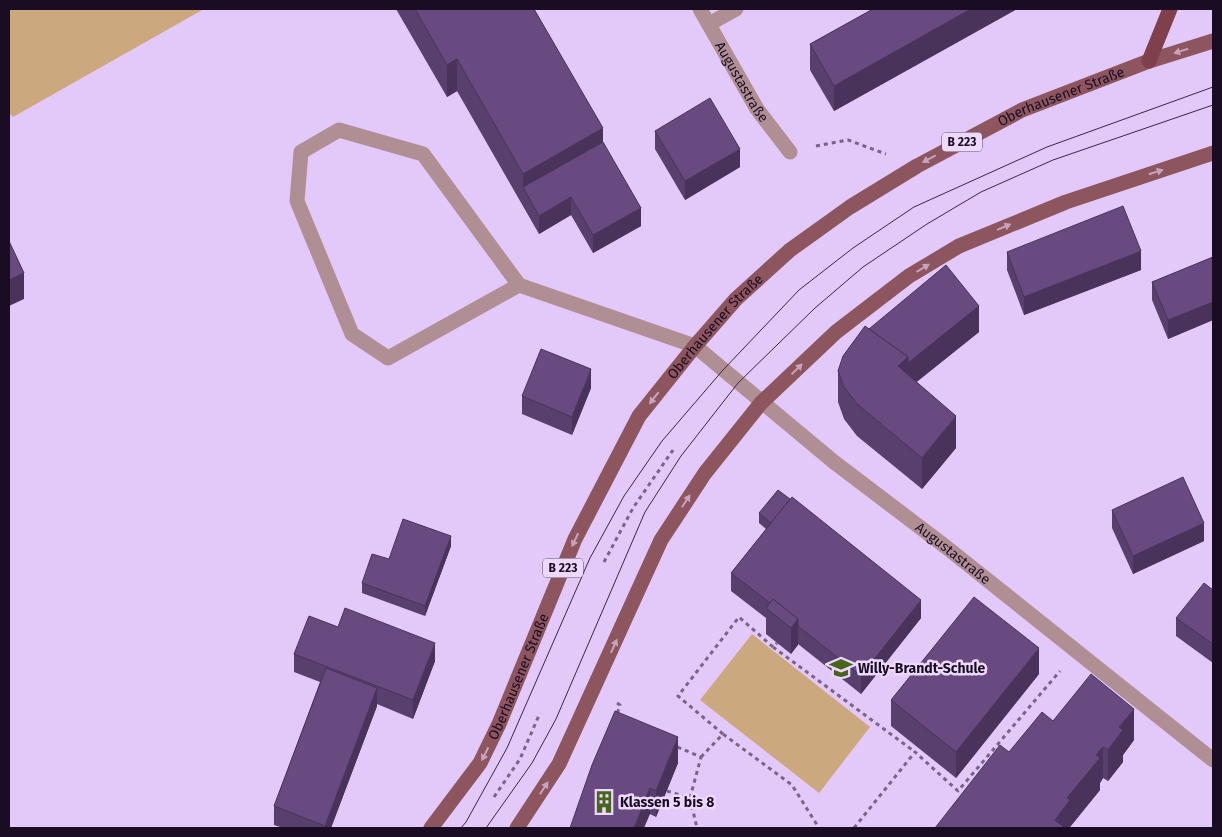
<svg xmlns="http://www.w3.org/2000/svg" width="1222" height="837" font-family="'Fira Sans',sans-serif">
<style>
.green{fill:#cca87f}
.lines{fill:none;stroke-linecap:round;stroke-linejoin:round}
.path{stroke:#786487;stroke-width:3;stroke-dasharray:4 4;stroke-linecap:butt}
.service{stroke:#b08f94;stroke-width:15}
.minor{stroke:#b08f94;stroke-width:15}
.tertiary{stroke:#b08f94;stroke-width:15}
.primary{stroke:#8d555e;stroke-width:15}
.motorway{stroke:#7f3f4b;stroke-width:15}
.tram{stroke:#382943;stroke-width:1}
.wall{fill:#593f6e}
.shaded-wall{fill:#49335a}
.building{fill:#684980;stroke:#49335a}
.oneway{fill:#c7a4be}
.labels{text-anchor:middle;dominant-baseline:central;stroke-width:5;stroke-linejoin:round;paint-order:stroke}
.shield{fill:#edd8fe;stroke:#594a65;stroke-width:1}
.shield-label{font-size:12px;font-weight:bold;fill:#1a0d23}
.street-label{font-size:14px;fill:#1a0d23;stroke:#edd8fe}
.poi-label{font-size:14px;font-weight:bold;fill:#1a0d23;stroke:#edd8fe;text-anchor:start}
</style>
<rect width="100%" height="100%" fill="#e3c8fa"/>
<g class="green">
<path d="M9,9H204L13,117L9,113Z"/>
<path d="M752,634L870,727L819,793L700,700Z"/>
</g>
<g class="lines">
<g class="path">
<path d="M816,146L848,140L886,154"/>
<path d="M604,562L633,508L673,450"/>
<path d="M773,647L915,752"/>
<path d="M617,703L620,705L617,714"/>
<path d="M723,734L678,696L739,617L773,647L777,643"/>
<path d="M701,757L723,734L792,785L819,828"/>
<path d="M667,791L690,798L701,757L675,746"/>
<path d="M494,797L520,759L540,713"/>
<path d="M690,798L697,828"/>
<path d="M854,828L915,752L958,791L1060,671"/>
</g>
<g class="service">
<path d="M709,24L736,9"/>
<path d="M519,285L423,154L339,130L301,152L297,201L352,334L388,358L519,285L695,346"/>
</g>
<path class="minor" id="s1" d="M700,9L757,109L790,152"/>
<path class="tertiary" id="s2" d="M695,346L834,462L946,547L1213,760"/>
<g class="primary">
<path id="s3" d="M431,828L480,763L499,724L575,539L639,416L695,346L736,299L790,250L850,207L917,166L1022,110L1149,61L1213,41"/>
<path d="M517,828L559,764L661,540L705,473L761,403L836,332L909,276L959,246L1066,202L1213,153"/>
</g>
<path class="motorway" d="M1149,61L1170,9"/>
<g class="tram">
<path d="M461,828L466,822L507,748L590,558L624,496L662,441L723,370L799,290L853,248L914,207L1047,147L1213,87"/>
<path d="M486,828L532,763L556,719L645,512L681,456L738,383L815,308L863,267L927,224L981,192L1053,160L1213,105"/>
</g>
</g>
<g class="wall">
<path d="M396,9H534L603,142L641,226L593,253L571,215L539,234L457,91L447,97Z"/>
<path d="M873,9H1017L834,111L810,70V44Z"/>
<path d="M655,131L740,167L685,200L655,149Z"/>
<path d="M1007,252L1141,270L1024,315L1007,270Z"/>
<path d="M1213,257V320L1168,339L1152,300V282Z"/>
<path d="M869,329L979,332L916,382L956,448L922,489L857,436L844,419L838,402V371Z"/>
<path d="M591,388L572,435L522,414V396Z"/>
<path d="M1112,510L1204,541L1133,574L1112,528Z"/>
<path d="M759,513L921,618L861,694L798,644L791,654L766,634V618L731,591V573L766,529L759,523Z"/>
<path d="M451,546L425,616L362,593V583L389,559Z"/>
<path d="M1213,590V663L1176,636V618Z"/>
<path d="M338,627L435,661L413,719L377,704V706L331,828H283L274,825V806L320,682L294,672V654Z"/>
<path d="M1039,674L956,778L891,726V700Z"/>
<path d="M615,711L678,763L656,817L650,814Z"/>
<path d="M1053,721L1134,740L1123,755V762L1108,781L1103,778L1100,783V790L1070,827V828L1009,752Z"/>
</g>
<g class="shaded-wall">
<path d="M971,9H1017L834,111V86Z"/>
<path d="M457,59V91L447,97V65Z"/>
<path d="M603,128V160L523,187V174Z"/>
<path d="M740,149V167L685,200V181Z"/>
<path d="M571,197V215L539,234V216Z"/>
<path d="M641,208V226L593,253V235Z"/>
<path d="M1141,251V270L1024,315V297Z"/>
<path d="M24,273V299L9,306V280Z"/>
<path d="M1213,302V320L1168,339V320Z"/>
<path d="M979,306V332L908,389L898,366L908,357Z"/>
<path d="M591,369V388L572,435V417Z"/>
<path d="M956,416V448L922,489V458Z"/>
<path d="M1204,523V541L1133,574V556Z"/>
<path d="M451,536V546L425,616V606Z"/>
<path d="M921,600V618L861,694V676Z"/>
<path d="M798,619V645L791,654V628Z"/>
<path d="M435,643V661L413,719V700Z"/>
<path d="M1039,648V674L956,778V752Z"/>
<path d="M377,688V706L331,828H325V826Z"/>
<path d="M1134,709V740L1123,755V762L1108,781V750L1119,727Z"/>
<path d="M678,737V763L656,817V791Z"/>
<path d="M1103,747V778L1100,783V790L1070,827V828H1055V820L1067,798L1096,755Z"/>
<path d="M650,788V814L644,828H634Z"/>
</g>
<g class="building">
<path d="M415,9H534L603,128L523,174L457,59L447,65Z"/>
<path d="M873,9H971L834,86L810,44Z"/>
<path d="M710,98L740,149L685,181L655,131Z"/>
<path d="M603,142L641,208L593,235L571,197L539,216L523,187Z"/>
<path d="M1123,206L1141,251L1024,297L1007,252Z"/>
<path d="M9,241L24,273L9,280Z"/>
<path d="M1213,257V302L1168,320L1152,282Z"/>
<path d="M946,265L979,306L908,363V357L869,329Z"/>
<path d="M865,326L908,357L898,366L956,416L922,458L857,404L844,387L838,371L843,356Z"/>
<path d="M541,349L591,369L572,417L522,396Z"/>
<path d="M1183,477L1204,523L1133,556L1112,510Z"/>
<path d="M778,490L790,499L771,523L759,513Z"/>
<path d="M792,497L921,600L861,676L798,626V619L773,599L770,603L731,573Z"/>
<path d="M403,519L451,536L425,606L362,583L372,554L389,559Z"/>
<path d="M1204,583L1213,590V644L1176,618Z"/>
<path d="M974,597L1039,648L956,752L891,700Z"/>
<path d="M773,599L798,619L791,628L766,608Z"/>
<path d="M345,608L435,643L413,700L294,654L309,616L338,627Z"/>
<path d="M326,668L377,688L325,826L274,806Z"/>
<path d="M1091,674L1134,709L1119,727L1123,730L1108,750L1103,747L1096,755L1100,758L1067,798L1070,800L1055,820L1064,827L1063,828H935L1000,745L1009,752L1042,712L1053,721Z"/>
<path d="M615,711L678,737L656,791L650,788L634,828H570L592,765Z"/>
</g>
<defs><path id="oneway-solid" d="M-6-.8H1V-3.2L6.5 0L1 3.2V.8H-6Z" transform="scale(1.25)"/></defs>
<g class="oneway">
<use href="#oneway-solid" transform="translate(1181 51) rotate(163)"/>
<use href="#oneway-solid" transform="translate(929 159) rotate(152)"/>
<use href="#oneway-solid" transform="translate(1156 172) rotate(-18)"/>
<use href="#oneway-solid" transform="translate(1004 227) rotate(-23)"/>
<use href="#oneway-solid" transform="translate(923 268) rotate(-31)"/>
<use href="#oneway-solid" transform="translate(797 369) rotate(-44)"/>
<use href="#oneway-solid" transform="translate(654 398) rotate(128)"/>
<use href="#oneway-solid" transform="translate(686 501) rotate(-57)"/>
<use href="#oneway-solid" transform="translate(575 540) rotate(115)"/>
<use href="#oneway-solid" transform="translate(614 646) rotate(-66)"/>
<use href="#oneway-solid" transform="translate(485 754) rotate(116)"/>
<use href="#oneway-solid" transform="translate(544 788) rotate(-57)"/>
</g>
<defs>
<symbol id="school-bare" viewBox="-9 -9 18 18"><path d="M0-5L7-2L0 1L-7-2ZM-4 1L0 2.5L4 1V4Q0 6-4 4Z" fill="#47661b" stroke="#edd8fe" stroke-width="2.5" paint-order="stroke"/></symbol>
<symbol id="building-bare" viewBox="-9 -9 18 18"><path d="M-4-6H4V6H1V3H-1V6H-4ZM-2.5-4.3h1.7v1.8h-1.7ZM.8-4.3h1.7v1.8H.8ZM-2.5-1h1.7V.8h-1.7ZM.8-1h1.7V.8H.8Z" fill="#47661b" stroke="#edd8fe" stroke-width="2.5" paint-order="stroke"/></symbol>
</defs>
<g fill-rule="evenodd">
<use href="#school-bare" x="825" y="652" width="32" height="32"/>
<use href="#building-bare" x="588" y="786" width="32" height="32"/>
</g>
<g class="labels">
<g class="shield">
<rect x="942" y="132.5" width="40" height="19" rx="4"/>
<rect x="543" y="558.5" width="40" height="19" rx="4"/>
</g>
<g class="shield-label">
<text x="962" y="142">B 223</text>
<text x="563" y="568">B 223</text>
</g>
<g class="street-label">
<text stroke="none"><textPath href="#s1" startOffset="84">Augustastraße</textPath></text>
<text stroke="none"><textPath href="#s3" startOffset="1001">Oberhausener Straße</textPath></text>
<text stroke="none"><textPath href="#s3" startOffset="581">Oberhausener Straße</textPath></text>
<text stroke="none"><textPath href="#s2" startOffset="331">Augustastraße</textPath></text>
<text stroke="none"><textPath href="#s3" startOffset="176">Oberhausener Straße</textPath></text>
</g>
<g class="poi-label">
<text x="858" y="668">Willy-Brandt-Schule</text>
<text x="620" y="802">Klassen 5 bis 8</text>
</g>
</g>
<rect width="1222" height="837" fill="none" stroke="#1a0d23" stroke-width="20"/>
</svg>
